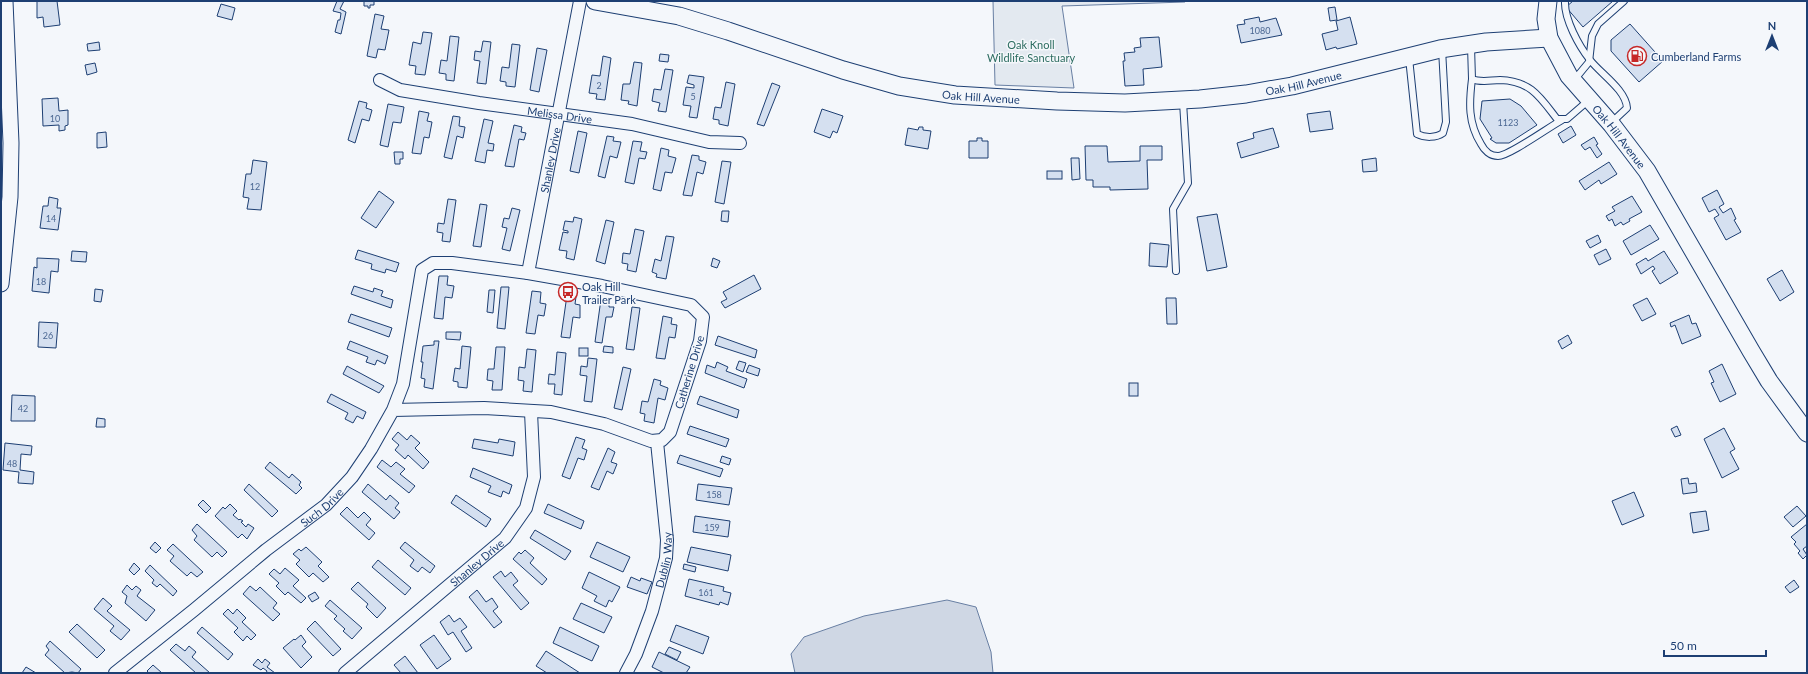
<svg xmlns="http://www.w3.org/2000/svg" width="1808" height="674" font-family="Lato,sans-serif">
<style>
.green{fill:#e3e9f0;stroke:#687fa3}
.water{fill:#cfd7e4;stroke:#687fa3}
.building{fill:#d5e0f0;stroke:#1d3f73}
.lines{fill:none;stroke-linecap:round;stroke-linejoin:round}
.service-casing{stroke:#1d3f73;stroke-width:8}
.minor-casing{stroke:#1d3f73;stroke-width:14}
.tertiary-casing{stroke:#1d3f73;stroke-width:17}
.secondary-casing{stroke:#1d3f73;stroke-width:19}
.service{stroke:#f4f7fb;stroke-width:6}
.minor{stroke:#f4f7fb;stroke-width:12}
.tertiary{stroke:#f4f7fb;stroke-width:15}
.secondary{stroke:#f4f7fb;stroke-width:17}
.labels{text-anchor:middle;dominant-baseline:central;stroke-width:3;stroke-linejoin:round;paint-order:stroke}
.number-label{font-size:9px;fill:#4b6792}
.park-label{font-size:11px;fill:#2c6c60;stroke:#f4f7fb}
.poi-label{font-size:11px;fill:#1d3f73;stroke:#f4f7fb;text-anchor:start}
.street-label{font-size:11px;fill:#1d3f73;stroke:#f4f7fb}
</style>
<rect width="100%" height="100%" fill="#f4f7fb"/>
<path class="green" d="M993,1H1185V2L1062,6L1074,88L995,85Z"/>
<path class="water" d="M947,600L976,607L991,652L993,673H795L791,654L804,637L864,616Z"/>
<g class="building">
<path d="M37,1H57L60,25L44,27L43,17L37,18Z"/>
<path d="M337,1H344L340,9L346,12L341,34L335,32L338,20H340L341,13L333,11Z"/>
<path d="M364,1H374V5H370V8H368V6H364Z"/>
<path d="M1573,1H1613L1583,27L1566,7Z"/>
<path d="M221,4L235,8L232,20L217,16Z"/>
<path d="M1335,7L1337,20L1330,21L1328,8Z"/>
<path d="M375,14L384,16L381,29L389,30L385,50L378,49L376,58L367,56Z"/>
<path d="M1259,17L1260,22L1276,18L1282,35L1241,43L1237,25L1245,24L1244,20Z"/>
<path d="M1350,17L1357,44L1337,49L1336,47L1326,50L1322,34L1338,30L1336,21Z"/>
<path d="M1630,24L1663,61L1639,82L1611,51V40Z"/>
<path d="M423,32L432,33L425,75L415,74L416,66L409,65L413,42L421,44Z"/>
<path d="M450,36L459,37L454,81L446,80V74L439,73L441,60L447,61Z"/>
<path d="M1159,37L1162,67L1143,69L1144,85L1125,86L1123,61H1125L1124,53L1135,52L1134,48L1141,47L1140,38Z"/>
<path d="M483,41L491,42L486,84L477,83L480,61L474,60L475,51L481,52Z"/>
<path d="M99,42L100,50L88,51L87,44Z"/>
<path d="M512,44L520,45L515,87L506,86V82L500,81L502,67L509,68Z"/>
<path d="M537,48L547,50L539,92L530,90Z"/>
<path d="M660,54L669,55L668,62L659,61Z"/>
<path d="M603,56L611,58L605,100L596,99L597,94L589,93L592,75L600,76Z"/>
<path d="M634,62L642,63L637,106L628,104L629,101L621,100L623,84H630Z"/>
<path d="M95,63L97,72L87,75L85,65Z"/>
<path d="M665,69L673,70L666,112L658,111L660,103L652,101L654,89L661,90Z"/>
<path d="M689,75L704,77L697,118L689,117L691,106L683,105L686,87L694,88V85L687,83Z"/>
<path d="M726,82L735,84L728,126L719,124V120L713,119L715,107L721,108Z"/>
<path d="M772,83L780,86L764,126L757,124Z"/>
<path d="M58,98L59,111L68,110V125L65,126V130L59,131V125L43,126L42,99Z"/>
<path d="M1510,99L1521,106L1537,125L1509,143H1496L1490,139L1492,138L1480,119L1482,101Z"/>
<path d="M359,101L367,103L366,108L372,110L369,121L362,119L355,143L348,140Z"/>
<path d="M388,104L404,107L401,123L393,122L388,147L380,145Z"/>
<path d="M822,109L843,116L837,133L833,131L830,138L814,132Z"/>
<path d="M419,111L429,113L427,121L432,122L429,138L424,137L421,154L412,153Z"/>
<path d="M1330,111L1333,129L1310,132L1307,114Z"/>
<path d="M453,116L460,117L459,126L465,127L463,138L457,136L452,159L444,157Z"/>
<path d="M484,119L493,121L488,143L494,144L493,151L487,150L485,163L475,161Z"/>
<path d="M514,125L522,127L521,132L526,133L524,140L519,139L514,167L505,166Z"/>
<path d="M1571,126L1576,135L1563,143L1558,134Z"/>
<path d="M919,127H923V130L931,131L928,149L905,145L908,128L918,130Z"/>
<path d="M1273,128L1279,147L1241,158L1237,143L1254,138L1253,133Z"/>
<path d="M578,131L587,133L579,173L570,171Z"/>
<path d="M106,132L107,147L97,148V133Z"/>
<path d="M607,136L614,137L613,141L621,142L617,158L610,156L605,178L598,176Z"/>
<path d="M1594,137L1598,144L1596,145L1602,154L1597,158L1590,147L1585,150L1581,145Z"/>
<path d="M977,138H982V141H988V158H969V141H977Z"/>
<path d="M633,141L642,142L640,151L647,152L645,159L639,158L634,184L625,182Z"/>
<path d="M1085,146H1107L1108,162L1140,161V146H1162V160H1147L1148,189L1110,190V187H1093V180H1086Z"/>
<path d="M661,148L669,150L668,156L676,158L672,173L665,172L661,191L653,189Z"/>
<path d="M394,152H403V159H400V164H395Z"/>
<path d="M692,155L699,156V160L706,162L703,174L697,172L692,196L683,195Z"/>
<path d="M1071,158H1079L1080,179L1072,180Z"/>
<path d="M1376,158L1377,171L1363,172L1362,160Z"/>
<path d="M253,160L267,162L261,210L247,209L249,198L243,197L246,174H251Z"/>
<path d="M722,161L731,162L724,204L715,202Z"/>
<path d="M1609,162L1617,174L1601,184L1599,180L1585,190L1579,181Z"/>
<rect x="1047" y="171" width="15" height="8"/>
<path d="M1717,190L1724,204L1719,207L1723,213L1731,208L1736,219L1734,220L1741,232L1726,240L1714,218L1719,215L1715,209L1709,212L1702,198Z"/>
<path d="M379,191L394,202L376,228L361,218Z"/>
<path d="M1632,196L1642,212L1629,219L1630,221L1623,225L1621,222L1615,226L1612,219L1609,221L1606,216L1615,211L1612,207Z"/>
<path d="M49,197L58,199L57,208H61L58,230L40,228L43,206H48Z"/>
<path d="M448,199L456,200L450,242L442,241L443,233L437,232L438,223L444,224Z"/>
<path d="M480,204L487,205L481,247L473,246Z"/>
<path d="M512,208L520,210L510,251L502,249L507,228L502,227L504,218L509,219Z"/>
<path d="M722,211H729L728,222L721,221Z"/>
<path d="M1217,214L1227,267L1207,271L1197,217Z"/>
<path d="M574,217L582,219L574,260L566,258L567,251L559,250L563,232L568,233V231L563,230L565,221L573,222Z"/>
<path d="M606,220L614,222L605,264L596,261Z"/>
<path d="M1650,225L1659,239L1631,255L1623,241Z"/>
<path d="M635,229L644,231L636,272L627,270L628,264L622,263L623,253L630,254Z"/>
<path d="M1598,235L1601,242L1590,248L1586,241Z"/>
<path d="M666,236L674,237L666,279L656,277L657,274L652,272L655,259L661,261Z"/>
<path d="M1150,243L1169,245L1167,267L1149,266Z"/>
<path d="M1606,249L1611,259L1599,265L1594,255Z"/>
<path d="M358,250L399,263L396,272L386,269L385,273L371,269L372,264L355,259Z"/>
<path d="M72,251L87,252L86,262L71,261Z"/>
<path d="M1664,251L1678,273L1660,284L1652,271L1655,269L1653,266L1641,274L1636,264L1646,258L1648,261Z"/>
<path d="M37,258L59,259L58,272L51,271L49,293L32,291L34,267L37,268Z"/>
<path d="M713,258L720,261L717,268L711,266Z"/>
<path d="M1782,270L1794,292L1780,301L1767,279Z"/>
<path d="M754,275L761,289L725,308L721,302L727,299L723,292Z"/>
<path d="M439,276H448L447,285L454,286L452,298L445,297L443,319L434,318Z"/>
<path d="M354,286L373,292L374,288L383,291L381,296L393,300L391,308L351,294Z"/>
<path d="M501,287H509L505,329L497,328Z"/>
<path d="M95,289L103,290L101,302L94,301Z"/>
<path d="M489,290H495L493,313L487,312Z"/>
<path d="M532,291L541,292L540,303L546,304L544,316L538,315L535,334L526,333Z"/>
<path d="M567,295L576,297L575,304L580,305V318L573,317L570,338L561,337Z"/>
<path d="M1166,298H1176L1177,324H1167Z"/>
<path d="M1647,298L1656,314L1642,321L1633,305Z"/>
<path d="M601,299L609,301V307H614L612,317H606L602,343L595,342Z"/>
<path d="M632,307L640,308L634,350L626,349Z"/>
<path d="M351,314L392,328L389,337L348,322Z"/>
<path d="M1689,315L1692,324L1696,323L1701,336L1682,344L1675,325L1671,327L1670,323Z"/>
<path d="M663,316L672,318L671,324L677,325L675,338L669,337L665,359L656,358Z"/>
<path d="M39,322L58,323L56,348L38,347Z"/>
<path d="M446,332H461L460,340L446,339Z"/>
<path d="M1568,335L1572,343L1562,349L1558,341Z"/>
<path d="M718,336L757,350L755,358L715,345Z"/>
<path d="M350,341L388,356L385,364L377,360L375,365L366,362L368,357L347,349Z"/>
<path d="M434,341H439L433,389L424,387L425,379L421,378L423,362H421L423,346L434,345Z"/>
<path d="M462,346L471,347L467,388L458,387V382L453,381L455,368L460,369Z"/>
<path d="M604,346L613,347V353L603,352Z"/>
<path d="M496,347H505L502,390H492L493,381L487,380L488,369H494Z"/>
<rect x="579" y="348" width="9" height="8"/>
<path d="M527,349L536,350L532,392L523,391L524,381L518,380L519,367L525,368Z"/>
<path d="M557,352L566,353L562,395L554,394L555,384H548L549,374L555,375Z"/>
<path d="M588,358L597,359L592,402L584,401L587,376L580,375L581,366L587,367Z"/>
<path d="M739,361L746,363L743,372L736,369Z"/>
<path d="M717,362L728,367L726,371L747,379L744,388L705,373L707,365L715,368Z"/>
<path d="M1722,364L1736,394L1720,402L1711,383L1714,382L1709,371Z"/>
<path d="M749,365L760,369L758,376L746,372Z"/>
<path d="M347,366L384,386L379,393L343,374Z"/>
<path d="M623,367L631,369L622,410L614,408Z"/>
<path d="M654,379L661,381L660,385L668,388L665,400L658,398L654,423L644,421L645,414L640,413L642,401L648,402Z"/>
<rect x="1129" y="383" width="9" height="13"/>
<path d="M331,394L366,412L363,419L357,416L353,423L345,419L348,413L327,402Z"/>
<path d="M12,395L35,396V421H11Z"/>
<path d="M700,396L739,410L737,418L697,404Z"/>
<path d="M97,418L105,419V427H96Z"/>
<path d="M690,426L729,439L726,447L687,434Z"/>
<path d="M1677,426L1681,435L1675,437L1671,429Z"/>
<path d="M1724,428L1735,449L1730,452L1739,469L1722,478L1704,439Z"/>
<path d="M398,432L407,440L411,435L420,443L415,448L429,462L423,469L408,455L405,459L395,450L399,445L392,439Z"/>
<path d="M576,437L585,440L582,448L587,450L584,460L578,458L570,479L562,476Z"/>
<path d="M474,439L498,443L499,439L515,442L513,456L472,448Z"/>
<path d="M5,443L32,446L31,455L21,454L20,470L34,472L33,484L18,483L19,472L3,470Z"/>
<path d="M608,448L615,452L611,462L617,464L613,474L607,471L599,490L591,487Z"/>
<path d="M680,455L723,469L720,477L677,463Z"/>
<path d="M722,456L731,459L729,465L720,462Z"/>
<path d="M382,460L391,467L396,462L405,469L400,474L415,486L409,493L377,467Z"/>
<path d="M270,462L289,478L292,474L301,482L299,485L302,488L296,494L265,468Z"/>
<path d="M473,468L512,485L509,494L503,491L501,497L488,492L491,486L470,477Z"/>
<path d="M1688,478L1689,484L1696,483L1697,492L1683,494L1681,479Z"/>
<path d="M249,484L278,511L272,517L244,490Z"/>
<path d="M368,484L386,500L390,495L399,503L395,508L400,512L394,519L362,492Z"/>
<path d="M698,484L732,488L729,505L696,500Z"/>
<path d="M1634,492L1644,516L1622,525L1612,501Z"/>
<path d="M456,495L491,519L486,527L451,503Z"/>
<path d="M203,500L211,508L206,513L198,505Z"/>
<path d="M230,504L237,511L233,515L239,520L240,519L243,521L241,522L246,527L248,524L254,528L247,539L242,534L238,538L215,516L223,507L225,509Z"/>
<path d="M548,504L584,521L581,529L544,513Z"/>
<path d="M1797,506L1806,516L1793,527L1784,517Z"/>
<path d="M347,507L358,518L364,512L371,519L366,525L375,533L369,540L340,514Z"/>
<path d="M1706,511L1709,530L1693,533L1690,513Z"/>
<path d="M695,516L730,521L728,537L693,532Z"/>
<path d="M197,524L227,552L222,557L217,552L212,557L194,540L197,536L192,530Z"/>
<path d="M1807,524V546L1803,549L1807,555L1803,559L1798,553L1800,551L1794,544L1796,542L1791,537Z"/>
<path d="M535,530L571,551L565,560L530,538Z"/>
<path d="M155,542L161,548L156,553L150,548Z"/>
<path d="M405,542L435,566L430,573L422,567L418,572L410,566L414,560L400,548Z"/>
<path d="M597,542L630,557L623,572L590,557Z"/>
<path d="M173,544L203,572L197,577L191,572L187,576L170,561L174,556L167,550Z"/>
<path d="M306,547L322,562L318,566L329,577L323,582L313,573L309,577L296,564L300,560L293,554L299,549L301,551Z"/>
<path d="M691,547L731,555L728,571L687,562Z"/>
<path d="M525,550L534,558L530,563L547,579L542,585L513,559L519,552L521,554Z"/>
<path d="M378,560L411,588L405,595L372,567Z"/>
<path d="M134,563L140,569L134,575L129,570Z"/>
<path d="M684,564L696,567L695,572L683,569Z"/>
<path d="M150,565L177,591L173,596L160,584L157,587L152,583L154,580L145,571Z"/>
<path d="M285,568L299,580L293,586L306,598L301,603L288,592L285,595L276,586L279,583L269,574L274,569L280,574Z"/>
<path d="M501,571L505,577L511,572L518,581L513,585L529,603L521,610L493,577Z"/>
<path d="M589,572L620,587L612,602L609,600L606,607L594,601L597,596L582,588Z"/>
<path d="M631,577L640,581L641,578L652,582L647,594L627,587Z"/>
<path d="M689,579L724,587L723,591L731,593L728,605L720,602L719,605L685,596Z"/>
<path d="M1794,580L1799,587L1790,593L1785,587Z"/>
<path d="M358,582L386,608L377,618L366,607L368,604L351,589Z"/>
<path d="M127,585L132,590L136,586L141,590L137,596L155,610L146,621L125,603L127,596L122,592Z"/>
<path d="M250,586L256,591L260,587L277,603L273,608L280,614L273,621L243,594Z"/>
<path d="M477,590L486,602L492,598L498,607L493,611L502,622L494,628L469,597Z"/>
<path d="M315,592L319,598L312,602L308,596Z"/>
<path d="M103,598L112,606L107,611L130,630L121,640L110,631L114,626L94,609Z"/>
<path d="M330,600L362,628L352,639L343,631L345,629L334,619L337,616L325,606Z"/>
<path d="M581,603L612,617L604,633L573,619Z"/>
<path d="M228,609L233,614L237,609L246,618L242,622L256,635L251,640L247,636L243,641L234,632L238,628L223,614Z"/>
<path d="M449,615L454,622L460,618L467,627L461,631L472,648L466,652L453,632L448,635L440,622Z"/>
<path d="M315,621L341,649L333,656L307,629Z"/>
<path d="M77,624L105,650L97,658L69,632Z"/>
<path d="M676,625L709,637L703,654L670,641Z"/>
<path d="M202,627L233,654L228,660L197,633Z"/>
<path d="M560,627L599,646L592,661L553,643Z"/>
<path d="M301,635L306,642L302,646L312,657L301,668L283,648L294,639L295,640Z"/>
<path d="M434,635L451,659L437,669L420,645Z"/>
<path d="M50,641L81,669L78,673L72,672L65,673L45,655L49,650L46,646Z"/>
<path d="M176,644L185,651L189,646L196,652L192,657L210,673H196L170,650Z"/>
<path d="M669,647L681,652L677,660L665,654Z"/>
<path d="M546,651L580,673H547L536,666Z"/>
<path d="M659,652L690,667L686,673H664L652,667Z"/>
<path d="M405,656L418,673H401L394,665Z"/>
<path d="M258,659L262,663L265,659L270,663L267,667L275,673H266L267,671L263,668L261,670L253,665Z"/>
<path d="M153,665L162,673H149L147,671Z"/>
<path d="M26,667L36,673H22Z"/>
</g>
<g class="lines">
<defs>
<g id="service">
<path d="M1565,1C1564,19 1579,46 1590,60C1601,74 1626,90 1627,108L1612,122"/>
<path d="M1471,46L1472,79C1481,83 1491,80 1500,80C1531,81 1540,97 1557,119H1567L1589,100"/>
<path d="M1409,58L1417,134C1425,138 1436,138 1443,133L1446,122L1442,49"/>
<path d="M1472,79C1469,103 1468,123 1481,144C1484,150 1490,156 1498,156C1509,156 1549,127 1562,120"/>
<path d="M1575,79L1589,62L1592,36L1598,24L1624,1"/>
<path d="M1176,271L1173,209L1188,183L1183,102"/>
</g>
<g id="minor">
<path id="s1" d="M380,80L400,90L479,103L632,124L709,142L740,143"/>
<path id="s2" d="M528,273L580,1"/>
<path id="s3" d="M115,673L194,610L266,550L326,505L352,477L371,449L393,410L403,384L422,270L433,263H452L528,273L602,286L691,305L703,317L700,341L670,432L662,440L651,441L604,424L551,412L484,408L393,410"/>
<path id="s4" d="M345,673L505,538L526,508L534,477L531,412"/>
<path id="s5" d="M626,673L636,654L652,611L666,558L667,540L657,442"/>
</g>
<path id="tertiary" d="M1,284L10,197L11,143L5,1"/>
<g id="secondary">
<path id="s6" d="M595,1L679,16L728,31L843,70L899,86L955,95L1057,101L1125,103L1200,99L1246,94L1292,86L1440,49L1486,42L1549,38"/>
<path id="s7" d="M1548,1L1546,19L1549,38L1569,76L1612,125L1647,171L1751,351L1769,381L1807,433"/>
</g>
</defs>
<use href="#service" class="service-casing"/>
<use href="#minor" class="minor-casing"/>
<use href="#tertiary" class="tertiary-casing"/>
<use href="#secondary" class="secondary-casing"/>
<use href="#service" class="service"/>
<use href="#minor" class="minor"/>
<use href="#tertiary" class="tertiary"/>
<use href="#secondary" class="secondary"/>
</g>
<defs>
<symbol id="fuel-ring" viewBox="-11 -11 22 22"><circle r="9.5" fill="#f4f7fb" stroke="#c62828" stroke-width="1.5"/><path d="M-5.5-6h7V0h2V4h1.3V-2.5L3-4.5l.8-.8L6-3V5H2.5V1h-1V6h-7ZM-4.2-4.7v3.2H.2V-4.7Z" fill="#c62828"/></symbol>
<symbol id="bus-ring" viewBox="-11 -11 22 22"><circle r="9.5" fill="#f4f7fb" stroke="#c62828" stroke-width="1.5"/><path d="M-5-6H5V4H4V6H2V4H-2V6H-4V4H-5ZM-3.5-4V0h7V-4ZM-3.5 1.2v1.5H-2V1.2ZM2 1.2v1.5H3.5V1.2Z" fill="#c62828"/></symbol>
</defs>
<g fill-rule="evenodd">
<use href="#fuel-ring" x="1626" y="45" width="22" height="22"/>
<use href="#bus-ring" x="557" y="281" width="22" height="22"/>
</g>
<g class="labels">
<g class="number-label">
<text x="1260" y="30">1080</text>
<text x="599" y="85">2</text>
<text x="693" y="96">5</text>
<text x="55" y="118">10</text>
<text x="1508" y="122">1123</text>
<text x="255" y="186">12</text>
<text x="51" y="218">14</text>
<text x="41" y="281">18</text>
<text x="48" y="335">26</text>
<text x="23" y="408">42</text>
<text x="12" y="463">48</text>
<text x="714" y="494">158</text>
<text x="712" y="527">159</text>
<text x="706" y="592">161</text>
</g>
<g class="park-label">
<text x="1031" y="44">Oak Knoll<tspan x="1031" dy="13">Wildlife Sanctuary</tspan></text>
</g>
<g class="poi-label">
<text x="1651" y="56">Cumberland Farms</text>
<text x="582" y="286">Oak Hill<tspan x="582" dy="13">Trailer Park</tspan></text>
</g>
<g class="street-label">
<text stroke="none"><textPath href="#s6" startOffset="723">Oak Hill Avenue</textPath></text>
<text stroke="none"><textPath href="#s6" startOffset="399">Oak Hill Avenue</textPath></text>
<text stroke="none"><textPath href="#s1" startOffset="184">Melissa Drive</textPath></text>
<text stroke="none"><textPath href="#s7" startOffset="159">Oak Hill Avenue</textPath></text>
<text stroke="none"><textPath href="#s2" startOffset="115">Shanley Drive</textPath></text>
<text transform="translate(689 372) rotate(-73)">Catherine Drive</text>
<text stroke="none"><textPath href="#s3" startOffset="265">Such Drive</textPath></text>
<text stroke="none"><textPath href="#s5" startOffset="120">Dublin Way</textPath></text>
<text stroke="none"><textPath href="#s4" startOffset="172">Shanley Drive</textPath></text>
</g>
</g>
<rect width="1808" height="674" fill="none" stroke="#1d3f73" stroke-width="4"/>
<g transform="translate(1772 36)" stroke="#f4f7fb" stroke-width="3" paint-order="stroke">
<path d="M0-3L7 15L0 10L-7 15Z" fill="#1d3f73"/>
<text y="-6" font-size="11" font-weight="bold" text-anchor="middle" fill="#1d3f73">N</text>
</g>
<path d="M1664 650v6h102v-6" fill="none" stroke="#1d3f73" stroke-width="2"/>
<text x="1670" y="650" font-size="12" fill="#1d3f73" stroke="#f4f7fb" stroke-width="3" paint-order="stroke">50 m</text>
</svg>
